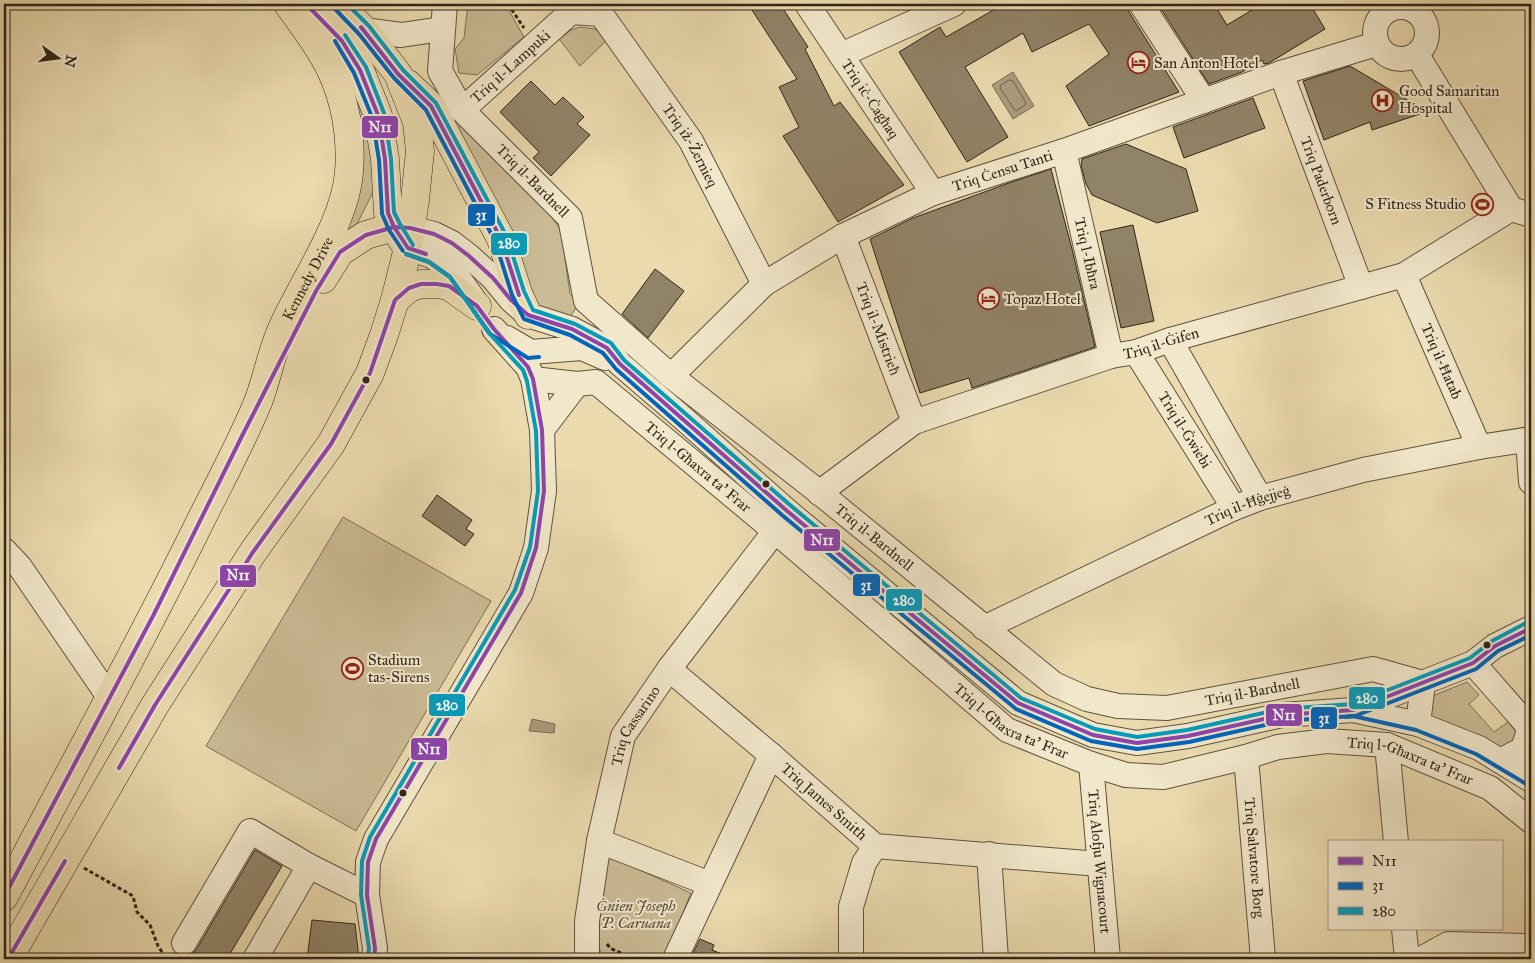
<svg xmlns="http://www.w3.org/2000/svg" width="1535" height="963" font-family="'IM FELL Great Primer',serif">
<style>
.green{fill:#cabb95;stroke:#7d7058}
.water{fill:#ab9c7c;stroke:#7a6c55}
.lines{fill:none;stroke-linecap:round;stroke-linejoin:round}
.shore{stroke:#6e604b;stroke-width:1}
.building{fill:#918367;stroke:#30251a}
.minor-casing{stroke:#5e523f;stroke-width:26}
.highway-casing{stroke:#30251a;stroke-width:29}
.path{stroke:#30251a;stroke-width:3;stroke-dasharray:4 2.5;stroke-linecap:butt}
.minor{stroke:#f1e7ca;stroke-width:24}
.highway{stroke:#eadaae;stroke-width:28}
.bus-1-casing{stroke:#f1e7ca;stroke-width:8}
.bus-2-casing{stroke:#f1e7ca;stroke-width:8}
.bus-3-casing{stroke:#f1e7ca;stroke-width:8}
.bus-1{stroke:#8e44ad;stroke-width:4}
.bus-2{stroke:#0065bd;stroke-width:4}
.bus-3{stroke:#059cbc;stroke-width:4}
.bus-dot{fill:#30251a;stroke:#f1e7ca;stroke-width:2}
.labels{text-anchor:middle;dominant-baseline:central;stroke-width:4;stroke-linejoin:round;paint-order:stroke}
.poi-label{font-size:15px;fill:#30251a;stroke:#f1e7ca;text-anchor:start}
.street-label{font-size:15px;fill:#30251a;stroke:#f1e7ca}
.park-label{font-size:15px;font-style:italic;fill:#564a39;stroke:#f1e7ca}
.line-badge{stroke:#f1e7ca;stroke-width:2}
.badge-label{font-size:14px;text-anchor:middle;font-weight:bold;fill:#fff}
</style>
<rect width="100%" height="100%" fill="#eadaae"/>
<filter id="stains"><feTurbulence type="fractalNoise" baseFrequency=".004" numOctaves="4"/><feColorMatrix values="0 0 0 0 .2 0 0 0 0 .09 0 0 0 0 .02 0 0 0 .5 -.17"/></filter>
<radialGradient id="worn" r=".72"><stop offset=".6" stop-color="#630" stop-opacity="0"/><stop offset="1" stop-color="#630" stop-opacity=".3"/></radialGradient>
<g class="green">
<path d="M468,4H497L507,7L524,37L477,75L459,73L455,49L464,38Z"/>
<path d="M580,27L595,29L608,39L580,66L559,39L571,30Z"/>
<path d="M345,70L368,112L376,186L357,224L335,240Z"/>
<path d="M465,122L489,155L548,212L561,230L570,294L579,303L567,322L540,310L457,129Z"/>
<path d="M343,517L491,601L356,831L206,746Z"/>
<path d="M1467,682L1479,695L1469,704L1494,732L1508,722L1519,735L1506,749L1426,716L1425,699Z"/>
<path d="M604,854L691,893L664,959H607L603,957L591,929Z"/>
</g>
<g class="water">
<path d="M1013,72L1034,106L1013,119L992,85Z"/>
<path d="M532,719L555,724L554,733L529,731Z"/>
</g>
<g class="lines">
<path class="shore" d="M1010,80L1013,81L1026,103L1025,105L1016,111L1014,109L1000,88L1001,85Z"/>
</g>
<g class="building">
<path d="M748,4H780L808,47L805,49L834,106L840,102L904,185L838,222L783,136L799,127L779,87L797,79Z"/>
<path d="M1004,4H1124L1179,92L1089,126L1066,86L1109,54L1089,24L1032,52L1023,33L965,67L1008,137L967,162L899,52L940,27L946,37Z"/>
<path d="M1158,4H1214L1227,25L1262,4H1310L1325,29L1269,63L1264,64L1262,60L1242,72L1209,84Z"/>
<path d="M1350,66L1416,105L1420,114L1372,130L1370,122L1324,140L1303,81Z"/>
<path d="M531,81L555,105L563,97L584,117L577,124L590,135L551,176L533,158L539,152L500,112Z"/>
<path d="M1253,98L1265,128L1184,158L1173,127Z"/>
<path d="M1126,144L1186,169L1198,211L1157,223L1092,195L1086,184L1081,165L1082,159Z"/>
<path d="M1051,169L1072,249L1095,347L972,388L969,378L920,393L870,239L913,218L1009,183Z"/>
<path d="M1133,225L1154,321L1121,328L1100,232Z"/>
<path d="M655,269L684,291L648,338L622,314Z"/>
<path d="M437,495L472,520L466,529L474,534L465,546L422,516Z"/>
<path d="M255,850L282,866L227,959H197L190,955L196,950Z"/>
<path d="M312,920L355,924L359,959H307Z"/>
<path d="M700,939L714,945L712,950L734,959H690Z"/>
</g>
<g class="lines">
<defs>
<g id="minor">
<path id="s1" d="M445,4L440,71L462,110L570,218L586,301L671,376L815,489L1054,684L1087,699L1118,706L1167,708L1373,669L1423,683"/>
<path id="s2" d="M807,4L933,193"/>
<path d="M1141,4L1204,101"/>
<circle cx="1401" cy="33" r="26"/>
<path id="s3" d="M601,14L691,141L764,284"/>
<path d="M364,30L401,35L442,29"/>
<path d="M841,55L954,4"/>
<path d="M1417,55L1511,209"/>
<path id="s4" d="M1281,73L1361,287"/>
<path id="s5" d="M462,110L571,12L601,14"/>
<path id="s6" d="M1064,151L1111,356"/>
<path d="M1511,209L1531,215"/>
<path d="M410,228L434,234L452,243L469,256L493,278L511,300L528,315L572,329L607,348L620,364L684,419L786,510L1018,703L1093,735L1137,743L1188,736L1282,715L1353,710L1418,724L1479,748L1531,780"/>
<path id="s7" d="M843,236L914,422"/>
<path d="M408,248L432,256L455,273L474,300"/>
<path id="s8" d="M1404,275L1479,447"/>
<path d="M507,338L531,352L582,348L605,358"/>
<path d="M1170,340L1260,498"/>
<path id="s9" d="M1136,352L1234,508"/>
<path id="s10" d="M671,376L764,284L843,236L933,193L1064,151L1281,73L1376,44"/>
<path id="s11" d="M533,379L577,384L596,382L775,531L1007,730L1091,764L1126,775L1163,777L1246,757L1278,747L1327,741L1387,745L1490,788L1531,821"/>
<path d="M542,430L577,384"/>
<path d="M1528,440L1531,482"/>
<path id="s12" d="M819,493L914,422L1111,356L1136,352L1170,340L1404,275L1511,209"/>
<path d="M4,550L20,567L109,697"/>
<path id="s13" d="M984,628L1234,508L1260,498L1363,470L1479,447L1531,439"/>
<path d="M1473,663L1531,729"/>
<path id="s14" d="M669,669L771,755L875,846L1099,864"/>
<path d="M1353,710L1473,663L1495,646L1531,628"/>
<path d="M1418,724L1423,683"/>
<path d="M1387,745L1396,842"/>
<path id="s15" d="M1246,757L1263,959"/>
<path d="M1500,761L1523,749L1530,727"/>
<path id="s16" d="M1091,764L1108,959"/>
<path d="M599,841L710,884"/>
<path d="M989,854L996,959"/>
<path d="M1404,929L1407,959"/>
<path d="M184,943L250,831L309,866"/>
<path d="M255,959L309,866L367,895"/>
<path d="M374,959L375,948L367,895L368,862L376,839L521,593L536,548L544,491L542,430L533,379L528,367L494,329"/>
<path id="s17" d="M587,959V921L599,841L623,736L669,669L775,531"/>
<path d="M675,959L771,755"/>
<path d="M851,959V907L864,863L875,846"/>
<path d="M1421,959L1448,944L1531,946"/>
</g>
<g id="highway">
<path d="M306,4L342,41L360,70L378,115L385,159L388,213L394,227L404,243"/>
<path d="M408,84L431,106L501,239L518,293L528,315"/>
<path d="M323,279L340,252L366,235L394,227L410,228"/>
<path d="M395,300L409,288L421,284H437L449,286L477,306"/>
<path id="s18" d="M4,897C68,775 134,655 195,532C216,489 240,446 258,402C267,379 271,354 281,331C302,283 345,224 349,172C352,136 345,98 329,66C318,44 302,24 288,4"/>
<path d="M8,959L155,705L253,552L331,444L370,373L384,335L395,300L408,248L415,200L420,151L417,122L398,74L364,30L338,4"/>
</g>
</defs>
<use href="#minor" class="minor-casing"/>
<use href="#highway" class="highway-casing"/>
<g class="path">
<path d="M508,4L524,28"/>
<path d="M84,868L133,896L137,912L150,925L158,946L164,955L170,959"/>
<path d="M607,944L610,948L634,959"/>
</g>
<use href="#minor" class="minor"/>
<use href="#highway" class="highway"/>
<defs>
<g id="bus-1">
<path d="M306,4L342,41L360,70L378,115L385,159L388,213L394,227L408,248L426,254"/>
<path d="M361,27L398,74L431,106L501,239L519,295"/>
<path d="M119,768L155,705L253,552L331,444L370,373L395,300L409,288L421,284H437L449,286L477,306L494,329L528,367L533,379L542,430L544,491L536,548L521,593L376,839L368,862L367,895L375,948L374,959"/>
<path d="M4,897L153,616L242,436L316,291L340,252L366,235L394,227L410,228L434,234L452,243L469,256L493,278L511,300L528,315L572,329L607,348L620,364L786,510L1018,703L1093,735L1137,743L1188,736L1282,715L1353,710L1473,663L1495,646L1531,628"/>
<path d="M8,959L65,861"/>
</g>
<g id="bus-2">
<path d="M334,8L359,34L394,78L426,110L495,241L512,295L524,319L570,335L603,353L616,369L782,515L1016,709L1091,741L1137,749L1189,742L1283,721L1353,716L1416,730L1476,754L1528,785"/>
<path d="M335,41L354,73L372,117L379,160L382,214L389,230L403,251"/>
<path d="M406,254L429,262L450,277L490,334L528,358L539,357"/>
<path d="M1346,717L1355,716L1476,669L1498,651L1531,635"/>
</g>
<g id="bus-3">
<path d="M347,4L369,26L403,70L436,103L507,237L524,291L533,310L575,324L611,343L624,360L790,505L1021,698L1095,729L1137,737L1187,730L1281,709L1352,704L1470,658L1492,641L1528,622"/>
<path d="M345,35L366,67L384,113L391,159L394,212L400,224L413,245"/>
<path d="M368,958L369,948L361,895L362,861L370,837L515,590L530,547L538,491L536,431L527,381L523,370L489,333L450,277L429,262L406,254"/>
</g>
</defs>
<use href="#bus-1" class="bus-1-casing"/>
<use href="#bus-2" class="bus-2-casing"/>
<use href="#bus-3" class="bus-3-casing"/>
<use href="#bus-1" class="bus-1"/>
<use href="#bus-2" class="bus-2"/>
<use href="#bus-3" class="bus-3"/>
</g>
<defs>
<symbol id="hotel-ring" viewBox="-11 -11 22 22"><circle r="9.5" fill="#f1e7ca" stroke="#8f2418" stroke-width="1.5"/><path d="M-6-4.5h1.5V1H6V5H4.5V3h-9V5H-6ZM-4 0a1.8 1.8 0 1 1 3.6 0ZM.5 0V-2.5h3Q6-2.5 6 0Z" fill="#8f2418"/></symbol>
<symbol id="hospital-ring" viewBox="-11 -11 22 22"><circle r="9.5" fill="#f1e7ca" stroke="#8f2418" stroke-width="1.5"/><path d="M-5-5h3v3.5h4V-5h3V5h-3V1.5h-4V5h-3Z" fill="#8f2418"/></symbol>
<symbol id="stadium-ring" viewBox="-11 -11 22 22"><circle r="9.5" fill="#f1e7ca" stroke="#8f2418" stroke-width="1.5"/><path d="M0-5a6.5 5 0 1 0 0 10a6.5 5 0 1 0 0-10ZM-3.5-1.8h7v3.6h-7Z" fill="#8f2418"/></symbol>
</defs>
<g fill-rule="evenodd">
<use href="#hotel-ring" x="1126" y="50" width="25" height="25"/>
<use href="#hospital-ring" x="1370" y="88" width="25" height="25"/>
<use href="#stadium-ring" x="1470" y="192" width="25" height="25"/>
<use href="#hotel-ring" x="976" y="286" width="25" height="25"/>
<use href="#stadium-ring" x="340" y="656" width="25" height="25"/>
</g>
<g class="bus-dot">
<circle cx="366" cy="380" r="4.5"/>
<circle cx="766" cy="484" r="4.5"/>
<circle cx="1487" cy="645" r="4.5"/>
<circle cx="403" cy="793" r="4.5"/>
</g>
<g class="labels">
<g class="poi-label">
<text x="1154" y="63">San Anton Hotel</text>
<text x="1399" y="91">Good Samaritan<tspan x="1399" dy="17">Hospital</tspan></text>
<text x="1466" y="204" text-anchor="end">S Fitness Studio</text>
<text x="1004" y="299">Topaz Hotel</text>
<text x="368" y="660">Stadium<tspan x="368" dy="17">tas-Sirens</tspan></text>
</g>
<g class="street-label">
<text stroke="none"><textPath href="#s5" startOffset="65">Triq il-Lampuki</textPath></text>
<text stroke="none"><textPath href="#s2" startOffset="114">Triq iċ-Ċagħaq</textPath></text>
<text stroke="none"><textPath href="#s3" startOffset="159">Triq iż-Żernieq</textPath></text>
<text stroke="none"><textPath href="#s10" startOffset="396">Triq Ċensu Tanti</textPath></text>
<text stroke="none"><textPath href="#s4" startOffset="115">Triq Paderborn</textPath></text>
<text stroke="none"><textPath href="#s1" startOffset="212">Triq il-Bardnell</textPath></text>
<text stroke="none"><textPath href="#s6" startOffset="105">Triq l-Ibħra</textPath></text>
<text stroke="none"><textPath href="#s18" startOffset="690">Kennedy Drive</textPath></text>
<text stroke="none"><textPath href="#s7" startOffset="99">Triq il-Mistrieħ</textPath></text>
<text stroke="none"><textPath href="#s12" startOffset="378">Triq il-Ġifen</textPath></text>
<text stroke="none"><textPath href="#s8" startOffset="94">Triq il-Ħatab</textPath></text>
<text stroke="none"><textPath href="#s9" startOffset="92">Triq il-Ġwiebi</textPath></text>
<text stroke="none"><textPath href="#s11" startOffset="196">Triq l-Għaxra ta' Frar</textPath></text>
<text stroke="none"><textPath href="#s13" startOffset="291">Triq il-Ħġejjeġ</textPath></text>
<text stroke="none"><textPath href="#s1" startOffset="722">Triq il-Bardnell</textPath></text>
<text stroke="none"><textPath href="#s1" startOffset="1158">Triq il-Bardnell</textPath></text>
<text stroke="none"><textPath href="#s11" startOffset="601">Triq l-Għaxra ta' Frar</textPath></text>
<text stroke="none"><textPath href="#s17" startOffset="241">Triq Cassarino</textPath></text>
<text stroke="none"><textPath href="#s11" startOffset="1021">Triq l-Għaxra ta' Frar</textPath></text>
<text stroke="none"><textPath href="#s14" startOffset="204">Triq James Smith</textPath></text>
<text stroke="none"><textPath href="#s15" startOffset="101">Triq Salvatore Borg</textPath></text>
<text stroke="none"><textPath href="#s16" startOffset="98">Triq Alofju Wignacourt</textPath></text>
</g>
<g class="park-label">
<text x="636" y="906">Ġnien Joseph<tspan x="636" dy="17">P. Caruana</tspan></text>
</g>
</g>
<g class="line-badge">
<rect x="361" y="115" width="38" height="24" rx="5" fill="#8e44ad"/>
<rect x="467" y="203" width="29" height="24" rx="5" fill="#0065bd"/>
<rect x="490" y="232" width="38" height="24" rx="5" fill="#059cbc"/>
<rect x="803" y="528" width="38" height="24" rx="5" fill="#8e44ad"/>
<rect x="219" y="564" width="38" height="24" rx="5" fill="#8e44ad"/>
<rect x="852" y="573" width="29" height="24" rx="5" fill="#0065bd"/>
<rect x="885" y="588" width="38" height="24" rx="5" fill="#059cbc"/>
<rect x="1348" y="686" width="38" height="24" rx="5" fill="#059cbc"/>
<rect x="428" y="693" width="38" height="24" rx="5" fill="#059cbc"/>
<rect x="1265" y="703" width="38" height="24" rx="5" fill="#8e44ad"/>
<rect x="1310" y="706" width="28" height="24" rx="5" fill="#0065bd"/>
<rect x="410" y="737" width="38" height="24" rx="5" fill="#8e44ad"/>
</g>
<g class="badge-label">
<text x="380" y="132">N11</text>
<text x="481" y="220">31</text>
<text x="509" y="248">280</text>
<text x="822" y="545">N11</text>
<text x="238" y="580">N11</text>
<text x="866" y="590">31</text>
<text x="904" y="605">280</text>
<text x="1367" y="703">280</text>
<text x="447" y="710">280</text>
<text x="1284" y="720">N11</text>
<text x="1324" y="723">31</text>
<text x="429" y="754">N11</text>
</g>
<rect width="1535" height="963" fill="none" stroke="#eadaae" stroke-width="20"/>
<rect x="5" y="5" width="1525" height="953" fill="none" stroke="#30251a" stroke-width="2.5"/>
<rect x="10" y="10" width="1515" height="943" fill="none" stroke="#30251a"/>
<rect x="1328" y="840" width="175" height="90" fill="#f1e7ca" stroke="#a49984"/>
<rect x="1338" y="857" width="25" height="8" fill="#8e44ad" stroke="#a49984"/>
<text x="1372" y="866" font-size="15" fill="#30251a">N11</text>
<rect x="1338" y="882" width="25" height="8" fill="#0065bd" stroke="#a49984"/>
<text x="1372" y="890" font-size="15" fill="#30251a">31</text>
<rect x="1338" y="907" width="25" height="8" fill="#059cbc" stroke="#a49984"/>
<text x="1372" y="916" font-size="15" fill="#30251a">280</text>
<g transform="translate(58 58) rotate(104)" stroke="#f1e7ca" stroke-width="4" paint-order="stroke">
<path d="M0-4L9 19L0 12L-9 19Z" fill="#30251a"/>
<text y="-8" font-size="14" font-weight="bold" text-anchor="middle" fill="#30251a">N</text>
</g>
<rect width="100%" height="100%" filter="url(#stains)"/>
<rect width="100%" height="100%" fill="url(#worn)"/>
</svg>
